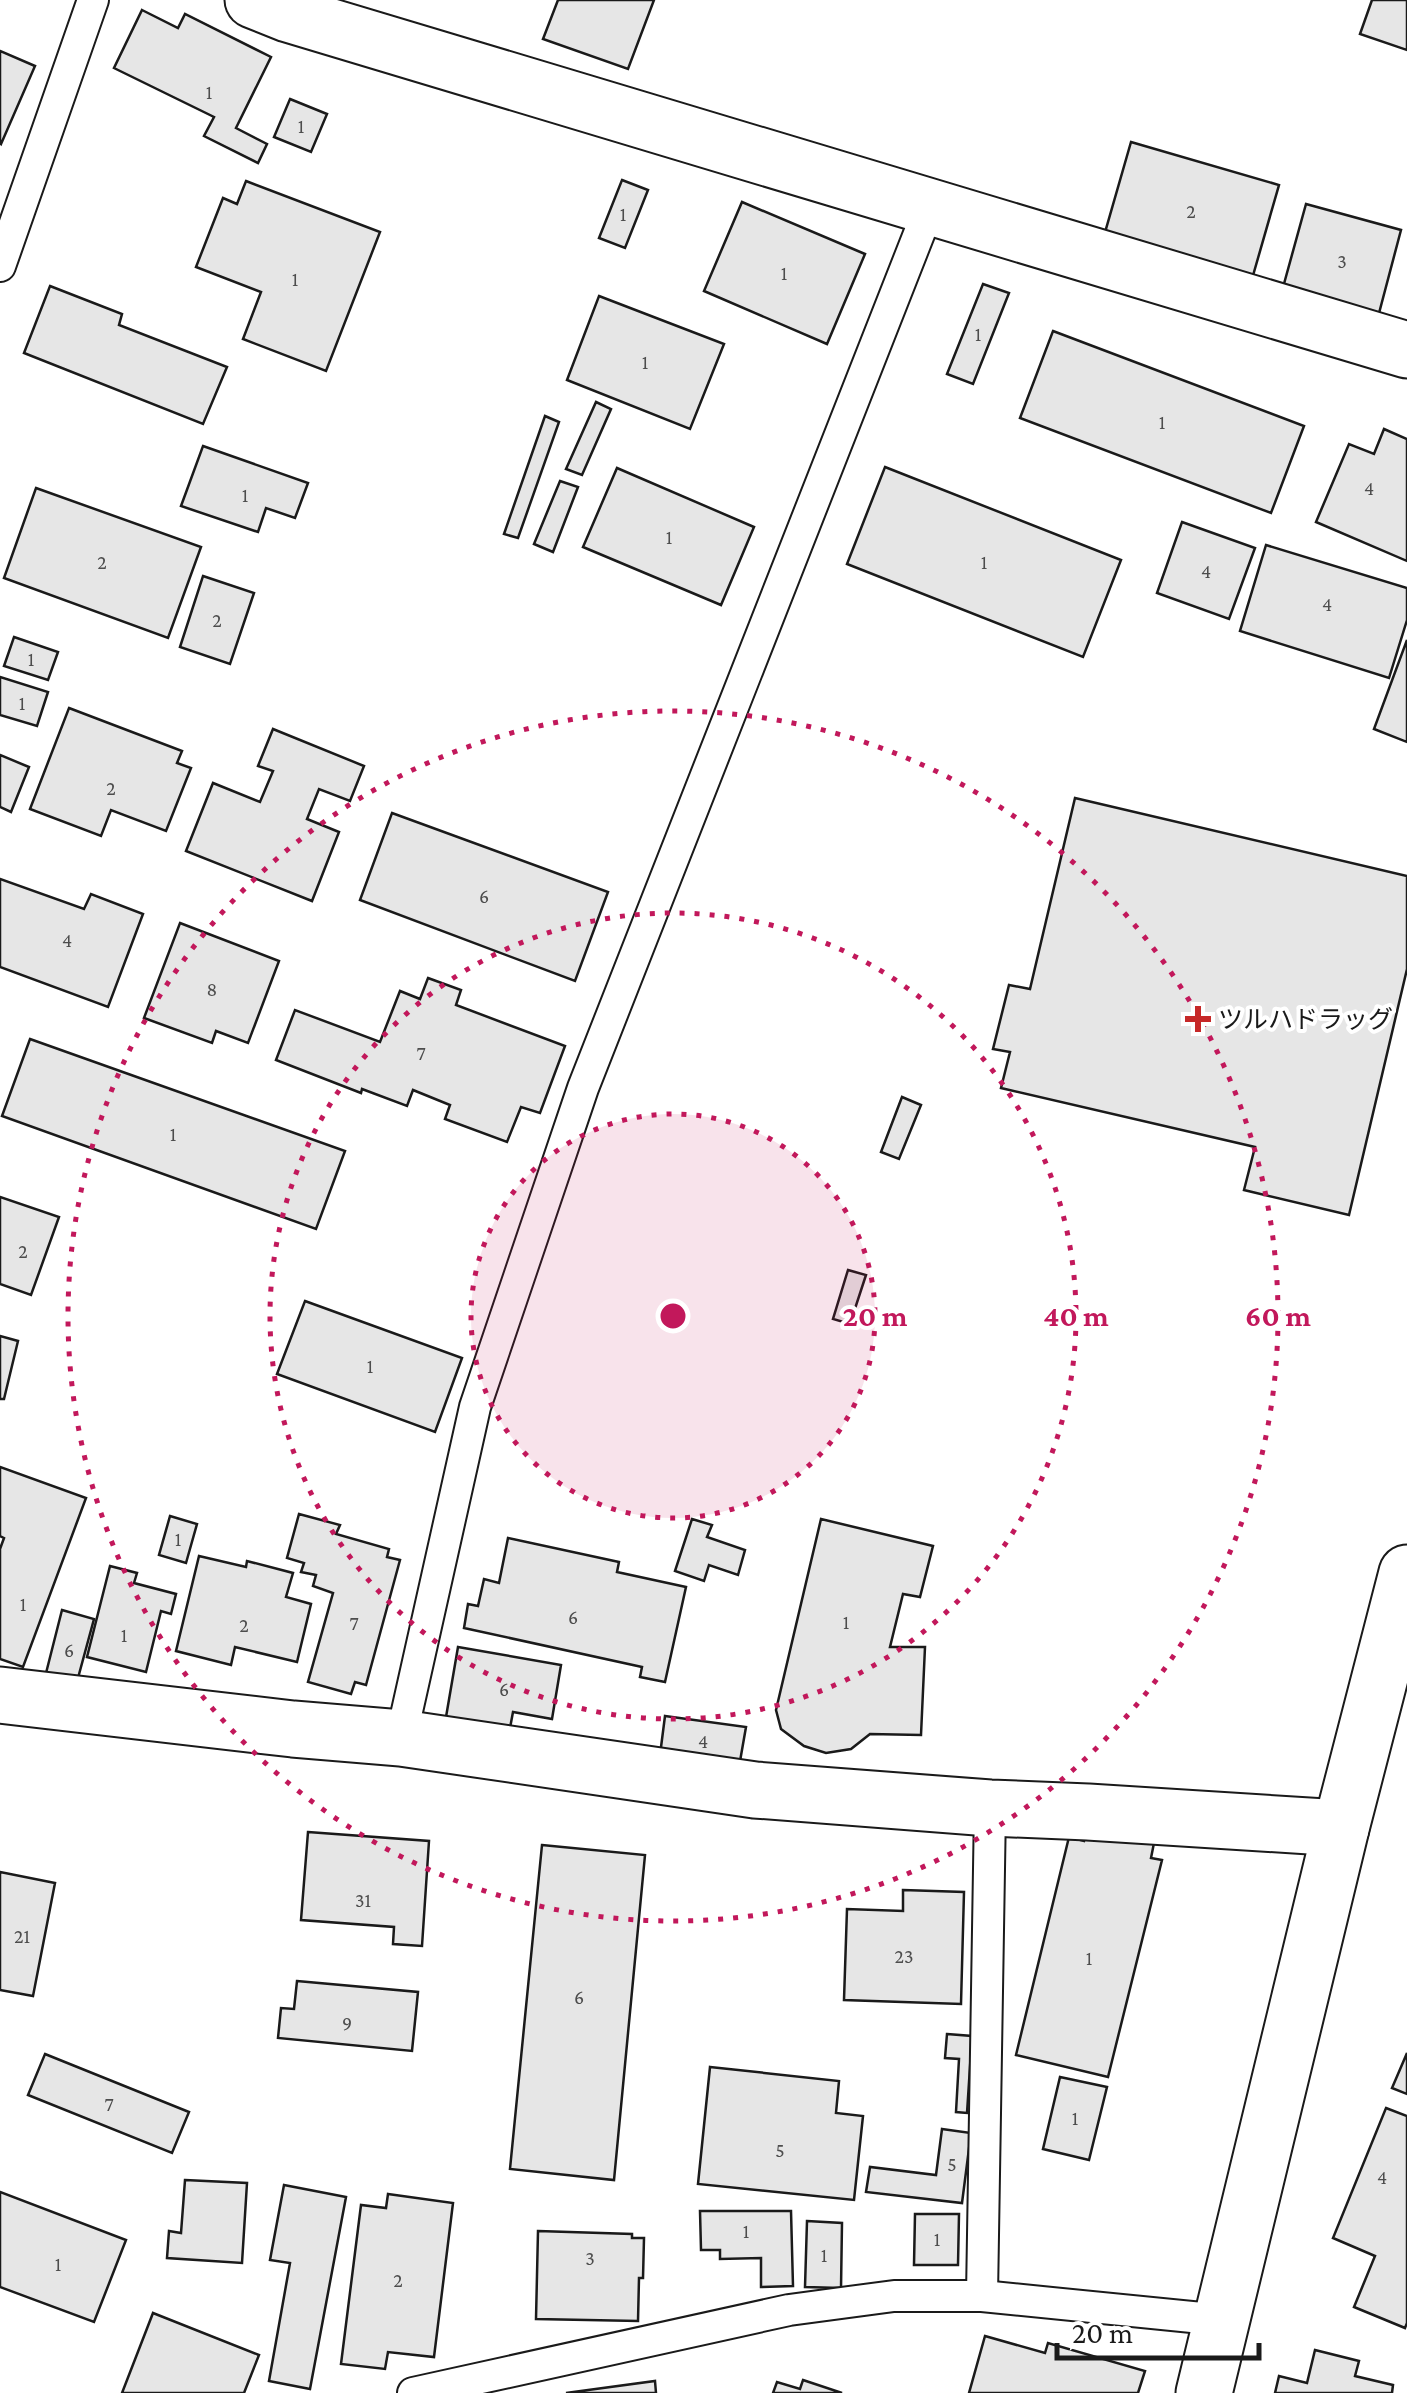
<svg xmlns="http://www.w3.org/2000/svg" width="1407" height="2393" font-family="'Crimson Pro','Noto Sans JP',serif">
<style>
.building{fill:#e6e6e6;stroke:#1a1a1a;stroke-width:2.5}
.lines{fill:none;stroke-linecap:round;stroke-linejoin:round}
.lane-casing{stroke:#1a1a1a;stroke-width:34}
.street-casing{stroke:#1a1a1a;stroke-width:59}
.secondary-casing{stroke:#1a1a1a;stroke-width:59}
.lane{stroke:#fff;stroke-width:30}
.street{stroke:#fff;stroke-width:55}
.secondary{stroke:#fff;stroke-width:55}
.ring{fill:none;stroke:#c2185b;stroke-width:5;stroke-dasharray:5 10}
.poi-dot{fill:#c62828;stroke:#fff;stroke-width:4}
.labels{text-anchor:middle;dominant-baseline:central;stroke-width:8;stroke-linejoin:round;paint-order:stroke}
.number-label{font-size:20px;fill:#4d4d4d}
.poi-label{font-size:25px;fill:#1a1a1a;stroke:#fff;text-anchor:start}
.centre{fill:#c2185b;stroke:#fff;stroke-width:5}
.ring-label{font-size:30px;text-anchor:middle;font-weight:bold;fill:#c2185b;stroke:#fff;stroke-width:8;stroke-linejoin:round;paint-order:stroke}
</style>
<rect width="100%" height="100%" fill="#fff"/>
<g class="building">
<path d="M558,0H654L628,69L543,39Z"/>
<path d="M1372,0H1407V50L1360,34Z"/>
<path d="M142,10L178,28L185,14L271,57L236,128L267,144L258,163L204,136L214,117L114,68Z"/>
<path d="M0,51L35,66L1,144L0,143Z"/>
<path d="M290,99L327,114L311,152L274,137Z"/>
<path d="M1131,142L1279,185L1252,279L1104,236Z"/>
<path d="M622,180L648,190L625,248L599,238Z"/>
<path d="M246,181L380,232L326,371L243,339L261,292L196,267L223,198L237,204Z"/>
<path d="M742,202L865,254L827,344L704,291Z"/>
<path d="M1306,204L1401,230L1378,317L1282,291Z"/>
<path d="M983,284L1009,293L973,384L947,374Z"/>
<path d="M50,286L122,314L119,325L227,367L203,424L24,353Z"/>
<path d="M599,296L724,344L690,429L567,380Z"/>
<path d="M1053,331L1304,426L1271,513L1020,418Z"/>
<path d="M596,402L611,409L582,475L566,469Z"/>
<path d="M545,416L559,422L518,538L504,534Z"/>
<path d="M1384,429L1407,439V561L1316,522L1349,444L1374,454Z"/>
<path d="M203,446L308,483L295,518L266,508L258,532L181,506Z"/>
<path d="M885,467L1121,560L1083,657L847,564Z"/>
<path d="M617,468L754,527L721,605L583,547Z"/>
<path d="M560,481L578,487L553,552L534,544Z"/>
<path d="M36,488L201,547L168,638L4,578Z"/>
<path d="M1182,522L1255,548L1229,619L1157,593Z"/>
<path d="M1266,545L1407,588V620L1389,678L1240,631Z"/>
<path d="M203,576L254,593L230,664L180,647Z"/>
<path d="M14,637L58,652L48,680L4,666Z"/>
<path d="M1407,640V742L1374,729Z"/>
<path d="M0,677L48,692L37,726L0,715Z"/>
<path d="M69,708L182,751L177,763L191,768L166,831L111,810L101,836L30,809Z"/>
<path d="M273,729L364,766L350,801L319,789L307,819L339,832L312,901L186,851L213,783L260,802L273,771L258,766Z"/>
<path d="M0,755L29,767L11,812L0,807Z"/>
<path d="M1075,798L1407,876V969L1349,1215L1244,1190L1255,1147L1001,1088L1010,1052L993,1049L1009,985L1030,989Z"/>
<path d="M392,813L608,892L575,981L360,900Z"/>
<path d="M0,879L84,909L91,894L143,914L108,1007L0,967Z"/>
<path d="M180,923L279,961L248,1043L216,1031L212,1043L144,1018Z"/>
<path d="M428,978L461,990L456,1005L565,1046L540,1113L521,1107L507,1142L445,1119L450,1105L413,1090L407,1106L362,1089L361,1093L276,1060L295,1010L380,1042L400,991L420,999Z"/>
<path d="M30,1039L345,1151L316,1229L2,1116Z"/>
<path d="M902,1097L921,1105L899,1159L881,1152Z"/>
<path d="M0,1197L59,1217L31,1295L0,1284Z"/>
<path d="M848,1270L866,1275L850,1324L833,1319Z"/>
<path d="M305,1301L462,1358L435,1432L277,1374Z"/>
<path d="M0,1336L18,1341L4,1399H0Z"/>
<path d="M0,1467L86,1498L23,1667L0,1659V1549L4,1538L0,1536Z"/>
<path d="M299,1514L340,1525L336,1534L389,1549L387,1557L400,1560L366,1685L355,1682L351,1694L308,1682L333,1593L313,1586L316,1575L301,1572L304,1563L287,1558Z"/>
<path d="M170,1516L197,1524L186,1563L159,1555Z"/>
<path d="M692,1519L712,1525L707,1537L745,1550L738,1575L709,1565L704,1581L675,1571Z"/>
<path d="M821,1519L933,1546L920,1597L903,1594L890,1647H925L921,1735L870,1734L851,1749L826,1753L804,1746L781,1729L776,1710Z"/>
<path d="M508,1538L619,1562L617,1572L686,1587L665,1682L640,1677L642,1667L464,1628L468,1604L478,1606L484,1579L499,1583Z"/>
<path d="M199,1556L246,1567L247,1561L293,1573L286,1597L311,1604L297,1662L235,1647L231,1665L176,1651Z"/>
<path d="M110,1566L137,1573L134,1583L176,1594L171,1614L161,1611L146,1672L87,1657Z"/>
<path d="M62,1610L94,1619L75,1689L44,1681Z"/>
<path d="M458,1647L561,1665L552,1719L513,1712L510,1728L446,1717Z"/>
<path d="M665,1716L746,1727L739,1767L660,1755Z"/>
<path d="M1087,1826L1154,1843L1151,1858L1162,1860L1108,2077L1016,2055L1069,1837L1084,1841Z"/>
<path d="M308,1832L429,1841L422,1946L393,1944L394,1927L301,1920Z"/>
<path d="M542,1845L645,1855L614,2180L510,2169Z"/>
<path d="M0,1872L55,1883L33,1996L0,1990Z"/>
<path d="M903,1890L964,1892L961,2004L844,2000L847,1909L903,1911Z"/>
<path d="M297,1981L418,1992L412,2051L278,2038L281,2008L294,2009Z"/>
<path d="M947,2034L972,2036L967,2113L956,2112L959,2059L945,2058Z"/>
<path d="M1407,2053V2094L1392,2088Z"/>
<path d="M45,2054L189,2112L172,2153L28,2095Z"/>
<path d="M710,2067L839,2081L836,2113L863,2116L854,2200L698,2184Z"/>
<path d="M1060,2077L1107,2087L1089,2160L1043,2149Z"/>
<path d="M1386,2108L1407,2116V2323L1405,2328L1354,2307L1375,2256L1333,2238Z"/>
<path d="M942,2129L971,2133L962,2203L866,2192L870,2167L936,2175Z"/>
<path d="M185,2180L247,2183L242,2263L167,2258L169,2231L181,2233Z"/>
<path d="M284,2185L346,2197L310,2389L269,2381L290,2263L270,2260Z"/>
<path d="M0,2192L126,2240L94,2322L0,2287Z"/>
<path d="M388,2194L453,2203L434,2357L388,2352L385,2369L341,2364L361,2205L386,2208Z"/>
<path d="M700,2211H791L793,2286L761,2287V2258L720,2259V2250H701Z"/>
<path d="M915,2214H959L958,2265H914Z"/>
<path d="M807,2221L842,2223L841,2288L805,2287Z"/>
<path d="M538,2231L632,2234V2238H644L643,2278H639L638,2321L536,2319Z"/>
<path d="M153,2313L259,2355L244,2393H122Z"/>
<path d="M985,2336L1045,2353L1048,2343L1145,2371L1138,2393H969Z"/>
<path d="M1315,2350L1359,2361L1355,2376L1393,2385L1392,2393H1275L1279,2376L1307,2383Z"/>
<path d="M803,2380L842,2393H773L777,2382L800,2389Z"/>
<path d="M655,2381L656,2393H566Z"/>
</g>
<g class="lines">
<defs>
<g id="lane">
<path d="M0,266L93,0"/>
<path d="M401,1738L475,1407L583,1088L930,206"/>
<path d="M982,2296L990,1808"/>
<path d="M413,2393L789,2310L894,2296H982L1222,2320"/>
</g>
<g id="street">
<path d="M253,0L288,14L1407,350"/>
<path d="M0,1695L293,1729L401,1738L755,1790L990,1808L1088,1812L1341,1828"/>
</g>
<path id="secondary" d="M1204,2393L1341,1828L1407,1573"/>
</defs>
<use href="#lane" class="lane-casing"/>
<use href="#street" class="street-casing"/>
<use href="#secondary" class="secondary-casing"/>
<use href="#lane" class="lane"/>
<use href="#street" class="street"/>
<use href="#secondary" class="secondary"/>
</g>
<circle cx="673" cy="1316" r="202" fill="#c2185b" fill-opacity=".12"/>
<g class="ring">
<circle cx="673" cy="1316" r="202"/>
<circle cx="673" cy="1316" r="403"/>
<circle cx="673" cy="1316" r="605"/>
</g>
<path class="poi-dot" d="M1193 1004h10v10h10v10h-10v10h-10v-10h-10v-10h10z"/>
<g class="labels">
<g class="number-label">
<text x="209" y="92">1</text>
<text x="301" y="126">1</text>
<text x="1191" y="211">2</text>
<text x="623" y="214">1</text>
<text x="1342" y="261">3</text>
<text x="784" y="273">1</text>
<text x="295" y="279">1</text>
<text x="978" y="334">1</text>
<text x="645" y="362">1</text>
<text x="1162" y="422">1</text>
<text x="1369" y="488">4</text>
<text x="245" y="495">1</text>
<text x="669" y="537">1</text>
<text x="102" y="562">2</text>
<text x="984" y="562">1</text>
<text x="1206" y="571">4</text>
<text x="1327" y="604">4</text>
<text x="217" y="620">2</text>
<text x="31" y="659">1</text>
<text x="22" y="703">1</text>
<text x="111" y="788">2</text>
<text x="484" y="896">6</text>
<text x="67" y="940">4</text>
<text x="212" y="989">8</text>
<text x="421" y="1053">7</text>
<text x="173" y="1134">1</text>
<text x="23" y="1251">2</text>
<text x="370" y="1366">1</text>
<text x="178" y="1539">1</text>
<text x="23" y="1604">1</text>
<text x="573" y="1617">6</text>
<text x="846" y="1622">1</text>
<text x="354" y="1623">7</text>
<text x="244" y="1625">2</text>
<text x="124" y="1635">1</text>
<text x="69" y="1650">6</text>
<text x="504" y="1689">6</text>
<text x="703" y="1741">4</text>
<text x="363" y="1900">31</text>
<text x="22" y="1936">21</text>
<text x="904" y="1956">23</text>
<text x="1089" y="1958">1</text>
<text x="579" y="1997">6</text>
<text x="347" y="2023">9</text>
<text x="109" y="2104">7</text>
<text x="1075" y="2118">1</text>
<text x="780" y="2150">5</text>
<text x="952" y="2164">5</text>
<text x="1382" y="2177">4</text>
<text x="746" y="2231">1</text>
<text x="937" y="2239">1</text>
<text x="824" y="2255">1</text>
<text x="590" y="2258">3</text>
<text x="58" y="2264">1</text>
<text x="398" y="2280">2</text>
</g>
<g class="poi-label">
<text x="1218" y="1019">ツルハドラッグ</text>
</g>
</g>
<circle cx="673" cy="1316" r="15" class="centre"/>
<g class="ring-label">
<text x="875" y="1326">20 m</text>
<text x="1076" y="1326">40 m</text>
<text x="1278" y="1326">60 m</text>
</g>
<path d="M1057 2343v15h202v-15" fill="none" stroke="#1a1a1a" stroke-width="5"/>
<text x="1072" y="2343" font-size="30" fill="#1a1a1a" stroke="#ffffff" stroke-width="8" paint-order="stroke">20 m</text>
</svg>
